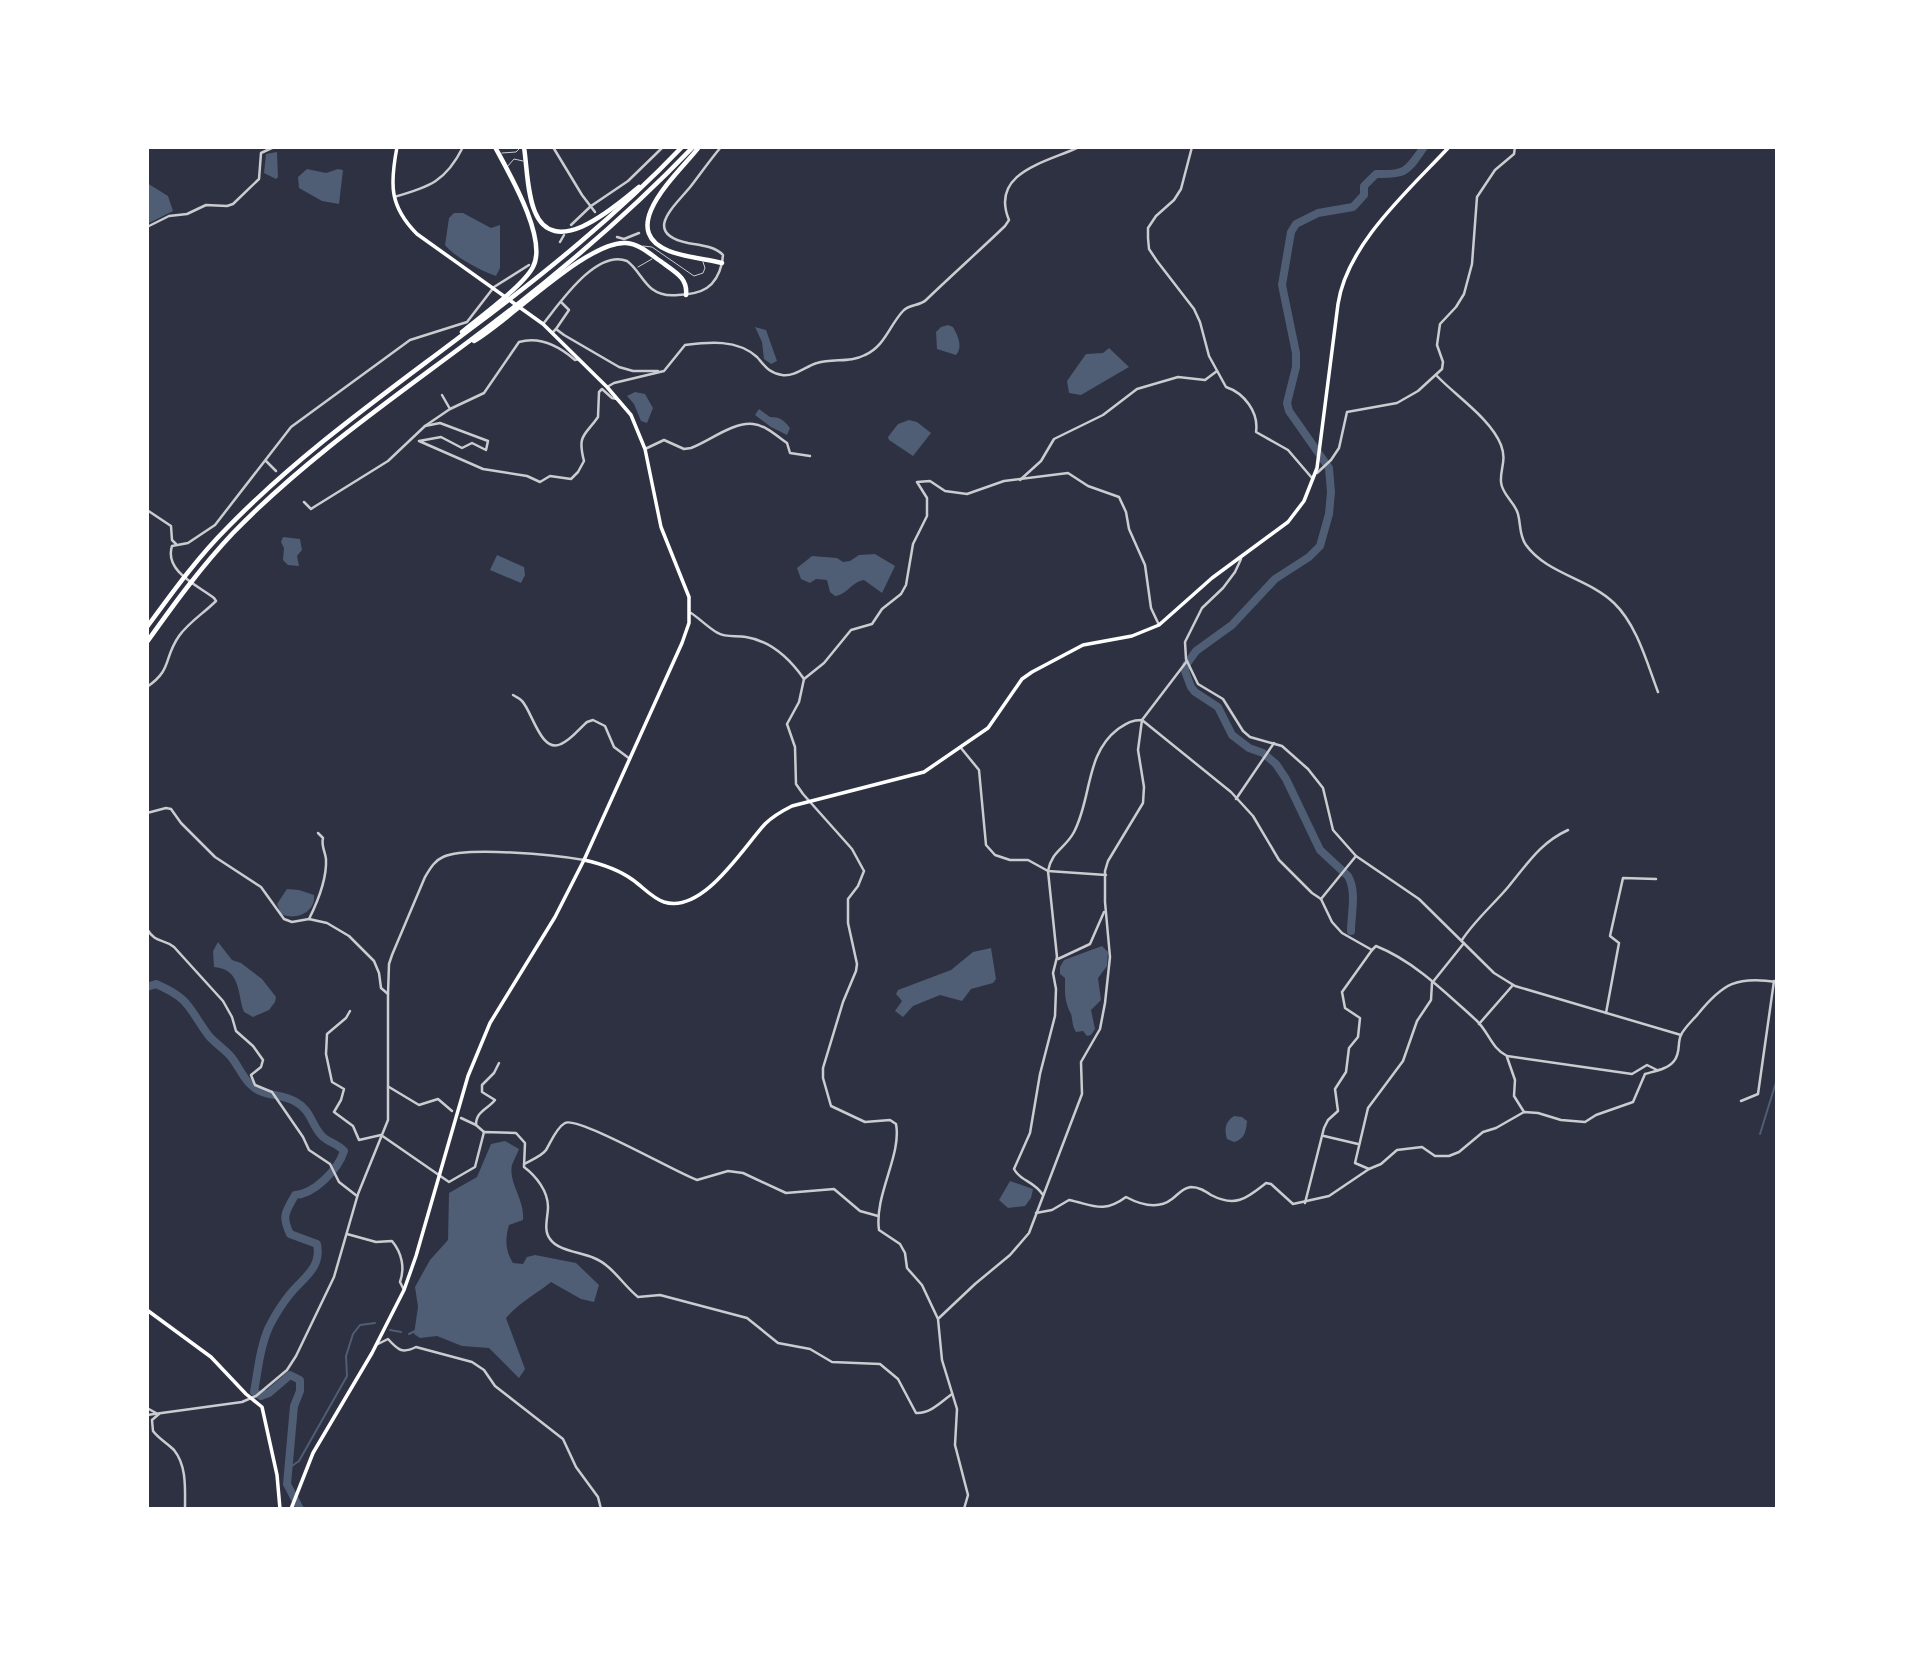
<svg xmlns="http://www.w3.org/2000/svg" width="1924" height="1656" font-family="Rubik,sans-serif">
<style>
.water{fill:#4f5d75}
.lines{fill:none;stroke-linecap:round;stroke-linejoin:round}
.stream{stroke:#4f5d75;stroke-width:2}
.river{stroke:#4f5d75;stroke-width:8}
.service{stroke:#caccd0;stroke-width:1}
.minor{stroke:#caccd0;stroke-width:2.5}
.tertiary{stroke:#caccd0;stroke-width:2.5}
.secondary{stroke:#fff;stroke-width:3.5}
.primary{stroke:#fff;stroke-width:3.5}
.motorway{stroke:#fff;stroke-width:4.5}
</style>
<rect width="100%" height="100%" fill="#2d3142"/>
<g class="water">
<path d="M277,152L278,177L276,179L264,173L266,154Z"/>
<path d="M307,169L326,173L338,169L343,170L339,204L322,201L299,188L298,177Z"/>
<path d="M147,183L168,196L173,211L147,224Z"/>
<path d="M454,213H463L491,228L500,225V268L496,276C483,272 453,256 445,245L449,218Z"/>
<path d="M948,325L953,327C958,336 963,347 956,355L937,349L936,332L941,327Z"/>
<path d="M755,327L766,330L777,361L771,364L764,359L762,342Z"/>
<path d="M1109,348L1129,367L1081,395L1069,393L1067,381L1086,354L1103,353Z"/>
<path d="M635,392L645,394L653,408L647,423L641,421L634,404L627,396Z"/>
<path d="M759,409L770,417C780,417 784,420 790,428L787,435L771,427L755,415Z"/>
<path d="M909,420L917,422L931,433L913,456L889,440L888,437L898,424Z"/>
<path d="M283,537L300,539L302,550L297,556L299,566L288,565L283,560L284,548L281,542Z"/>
<path d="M875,554L895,566L882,593L864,580C851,582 847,595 835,596L830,592L827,580L816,579L810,583L801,579L797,568L812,556L837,558L843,562L850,561L859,555Z"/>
<path d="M497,555L524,567L525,575L521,583L490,570Z"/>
<path d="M287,889L299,890L314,895C316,912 296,921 281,914L277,904Z"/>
<path d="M218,942L232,960L241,963L262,979L276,997L275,1002L269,1010L253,1017L244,1012C237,993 241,969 214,967L213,951Z"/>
<path d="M1102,946L1108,952L1107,966L1098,978L1101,1000L1091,1010L1095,1029L1091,1035L1087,1036L1083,1031L1076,1032C1072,1026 1073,1021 1071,1014C1064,1000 1065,994 1065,978L1060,974V967L1064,960Z"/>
<path d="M991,948L996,979L993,983L971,989L962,1001L940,995L913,1006L903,1017L895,1011L902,1001L896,994L898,990L951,970L973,952Z"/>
<path d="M1234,1116L1242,1117L1247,1121C1246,1131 1245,1139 1234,1142L1227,1139C1224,1129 1225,1122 1234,1116Z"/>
<path d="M505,1141L519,1149C517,1154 514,1160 512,1165C508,1183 525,1199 523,1220L509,1225C505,1239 505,1250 513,1263L523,1264L527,1257L535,1255L576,1263L599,1285L594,1302L581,1299L551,1282C536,1294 519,1303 506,1318L525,1369L519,1378L489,1348L462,1346L437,1336L420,1338L414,1334L418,1307L415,1287L430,1260L448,1240L449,1193L477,1177L491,1144Z"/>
<path d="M1010,1181L1033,1189L1031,1198L1025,1206L1008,1208L999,1200Z"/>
</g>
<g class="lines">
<g class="stream">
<path d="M1760,1134L1777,1079"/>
<path d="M390,1330L401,1332"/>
<path d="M409,1334L415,1331"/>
<path d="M289,1468L299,1461L347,1376L346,1356L353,1334L360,1325L375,1323"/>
</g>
<g class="river">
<path d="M1351,931C1351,914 1357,891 1348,876L1320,850L1286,779L1276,764L1263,753L1249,748L1232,735L1218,707L1195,692L1191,687L1185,671L1186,665L1196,651L1232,625L1275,579L1309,557L1320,546L1329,514L1331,492L1329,468L1289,411L1287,403L1296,367V353L1282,285L1291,232L1296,224L1318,213L1353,207L1364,195V186L1376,174C1407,175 1407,171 1424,147"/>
<path d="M147,987L156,984C191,999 188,1008 209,1036C216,1044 226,1050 232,1058C239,1067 243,1078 251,1085C263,1097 281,1093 296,1102C312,1111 311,1125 322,1136C329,1143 337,1143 344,1151C338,1170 314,1194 295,1195C286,1212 281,1215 290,1234L317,1244C322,1268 303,1278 290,1294C282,1304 275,1315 269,1327C260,1347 258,1370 254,1392L261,1396L269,1393L290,1375L300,1380V1391L294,1406L287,1484L300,1509"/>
</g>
<g class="service">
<path d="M502,153L516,152L521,147"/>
<path d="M507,167L514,159L523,161"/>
<path d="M643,246L652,247L694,276L703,273L705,268L703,262"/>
<path d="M638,267L652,259"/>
</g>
<g class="minor">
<path d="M553,147L582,195L595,212"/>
<path d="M721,147C710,160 701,173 691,186C675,206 641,233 688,243C699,245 715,246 723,255L722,263"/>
<path d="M1192,147L1181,189L1174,200L1156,216L1148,228V238L1149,249L1157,261L1194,309L1200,322L1209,356L1226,387C1244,393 1259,412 1256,432L1288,450L1312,478"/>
<path d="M571,225L591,206L628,181L663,147"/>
<path d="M147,227L169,216L187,214L206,205L227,206L233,204L259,179L261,153L274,147"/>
<path d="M617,237L624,239L639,233"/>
<path d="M560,242L564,235"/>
<path d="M556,329L569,310L561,302"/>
<path d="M552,333L556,329L564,335L619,367L633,371H658"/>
<path d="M1437,376C1456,396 1491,419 1501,445C1507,461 1500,468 1501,482C1502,495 1515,502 1518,514C1521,525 1519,535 1526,545C1547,574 1588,578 1614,603C1637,625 1647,663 1658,692"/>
<path d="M607,387L614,383L664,371L685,345C709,342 737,339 757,357C765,366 769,373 782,375C795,377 806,366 817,363C833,358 850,363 865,355C885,346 889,326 903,311C909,304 920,306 926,300C952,275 979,251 1005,226L1009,220C989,172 1048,162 1079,147"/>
<path d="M442,395L450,409"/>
<path d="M425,426L440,423L488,441L486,450L472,443L462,448L441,437L419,441L483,469L527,476L540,482L550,476L571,479L578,472L584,461C577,434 585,436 598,417L599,392L602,389L612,398L617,399"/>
<path d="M645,449L664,440L684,449L691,448C710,441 732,422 753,424C765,425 777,436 787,443L790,453L810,456"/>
<path d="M266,461L276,471"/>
<path d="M1317,473L1331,460L1339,448L1347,412L1397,403L1418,391L1442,369L1443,362L1437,345L1440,324L1456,307L1464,294L1472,264L1477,197L1495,170L1514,154L1515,147"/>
<path d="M1020,480L1041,461L1054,439L1103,415L1137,389L1178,377L1205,380L1217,371"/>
<path d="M304,502L311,509L314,507L388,461L425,426L450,409L484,393L519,342C540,336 559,346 575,360L579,359"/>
<path d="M147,510L171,526L172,540L176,544"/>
<path d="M1241,559L1235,572L1223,588L1202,608L1185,642L1186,659L1198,684L1223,699L1243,731L1250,737L1282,746L1308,769L1323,788L1333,830L1356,856L1419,899L1494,973L1515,986L1681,1035"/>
<path d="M691,613C699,618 711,630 718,633C726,638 737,635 746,637C771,641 790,659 804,679"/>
<path d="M147,687C173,669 163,659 179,636C189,622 204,613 216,601L214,598C197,585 164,571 172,546L188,543L215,525L291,427L410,340L467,322L494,287L529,265"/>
<path d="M513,695C516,697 520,698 522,701C532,711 541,754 561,744C571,740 579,729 587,722L593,720L605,726L614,747L630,759"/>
<path d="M961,748L979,770L986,845L995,855L1010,860H1028L1048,871L1106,875"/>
<path d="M1236,799L1274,743"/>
<path d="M147,813L166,808L171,809L181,823L215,857L261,887L284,919L292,922L309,919L327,923L349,936L374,961L379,973L381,988L388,994V1120L358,1194L334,1277L296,1356L287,1370L256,1396L242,1402L147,1415"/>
<path d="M1321,899L1356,856"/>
<path d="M309,919C317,903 327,878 326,859C325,851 321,846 323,838L318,833"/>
<path d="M147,929C156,944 163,938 174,947L223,1001L232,1017L236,1031L253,1046L263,1060L261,1067L251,1075L255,1085L272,1092L303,1137L309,1150L330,1164L339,1182L357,1196"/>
<path d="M1462,940C1475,920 1494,904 1509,886C1528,863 1540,843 1568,830"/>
<path d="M1058,959L1090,944L1104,912"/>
<path d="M350,1011L346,1018L327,1034L326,1054L332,1082L344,1089L341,1100L334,1112L353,1126L359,1140L381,1135L449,1182L475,1167L484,1132L516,1133L525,1143L524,1167C536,1176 548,1191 548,1207C548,1217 543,1230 550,1239C558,1251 581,1252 594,1258C612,1265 623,1285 638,1297L660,1295L747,1318L778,1343L810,1349L832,1362L880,1364L898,1379L916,1413C930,1414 941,1402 952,1394"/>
<path d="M1606,1013L1619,943L1610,936L1623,878L1656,879"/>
<path d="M1479,1024L1513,985"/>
<path d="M1507,1057L1515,1080L1514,1096L1524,1112"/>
<path d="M389,1087L419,1105L438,1099L452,1111"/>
<path d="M1741,1101L1758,1094L1774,981"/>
<path d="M461,1118L476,1125L484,1132"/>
<path d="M476,1125C476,1111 488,1109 495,1100L482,1092V1085L494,1073L499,1063"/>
<path d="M1324,1136L1358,1144"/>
<path d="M524,1164C531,1160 542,1156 546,1150C551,1142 556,1128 565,1123C578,1116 677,1173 697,1180L728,1171L743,1173L786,1193L834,1189L860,1211L878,1216"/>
<path d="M1369,1169L1355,1163L1368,1108L1403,1061L1417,1021L1431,1000L1432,983L1464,943"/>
<path d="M1043,1195C1033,1180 1021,1182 1014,1169L1030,1133L1040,1074L1055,1016L1056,989L1053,973L1057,957L1048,871C1052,850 1065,849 1074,832C1092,798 1085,754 1118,729C1127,723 1131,720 1142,720L1231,792L1253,816L1279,860L1312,893L1321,899L1332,922L1342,933L1372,950L1376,946C1414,961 1446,993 1476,1020C1489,1032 1491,1048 1507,1056L1632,1074L1647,1065L1657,1070"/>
<path d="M1305,1203L1324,1128L1328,1120L1338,1111L1335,1089L1346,1072L1349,1048L1358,1037L1360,1018L1345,1008L1342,992L1372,950"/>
<path d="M1036,1213L1052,1210L1069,1200C1093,1205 1103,1214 1126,1197C1141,1205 1158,1210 1172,1199C1179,1194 1182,1188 1191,1187C1199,1187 1205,1191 1211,1195C1236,1208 1247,1198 1266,1183L1271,1184L1293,1204L1329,1196L1369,1169L1381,1164L1397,1150L1422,1147L1435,1156H1449L1459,1152L1483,1132L1496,1128L1524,1112L1538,1113L1561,1120L1585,1122L1596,1115L1633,1102L1645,1074C1655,1071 1668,1069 1674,1061C1681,1053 1677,1043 1681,1035C1684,1028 1693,1020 1698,1014C1723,983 1737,976 1777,982"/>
<path d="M347,1234L376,1242L392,1241C402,1253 405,1268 400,1282L404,1290"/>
<path d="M939,1318L975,1284L1010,1255L1029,1233L1082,1094L1081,1062L1100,1029L1105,1003L1110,957L1105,902V871L1108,861L1143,803L1144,787L1138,750L1142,720L1187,661"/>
<path d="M378,1344L388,1339C398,1350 402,1354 416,1347L472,1362L484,1370L495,1386L563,1439L576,1467L598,1497L601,1509"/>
<path d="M147,1408L156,1413"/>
<path d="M159,1414L152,1420L153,1431C159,1439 167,1443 174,1450C187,1466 185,1489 185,1509"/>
<path d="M964,1509L968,1495L955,1445L957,1409L942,1360L938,1319L922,1285L907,1268L905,1253L900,1244L879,1230C874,1195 902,1155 896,1124L890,1120L865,1122L831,1106L823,1078V1068L843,1002L856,971L857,964L848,923V899L858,886L864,871L852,849L803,794L796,784L795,747L787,724L799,702L804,679L824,663L851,630L872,624L882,609L901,594L906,585L913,544L927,516V498L917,482L930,481L945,491L967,494L1004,481L1068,473L1088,486L1119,497L1126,512L1129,529L1145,565L1151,608L1159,625"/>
</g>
<g class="tertiary">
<path d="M394,197C430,187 446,181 463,147"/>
<path d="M543,324C560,303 596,249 627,261C637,268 642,281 652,289C660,295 669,296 678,295C702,294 716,288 722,263"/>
<path d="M388,994L389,964L392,955L425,877C430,869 434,861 443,857C466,846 556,855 584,860"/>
</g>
<g class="secondary">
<path d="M584,860C602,864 618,869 633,880C643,887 652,898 664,902C703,914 742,849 765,824C773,816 782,811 792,806L924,772L988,728L1022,679L1032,672L1083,645L1132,636L1159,625L1212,578L1288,522L1304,501L1317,468L1338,304C1347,244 1409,190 1449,147"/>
<path d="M147,1310L211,1357L246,1394L262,1407L277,1475L280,1509"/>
</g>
<path class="primary" d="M291,1509L313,1453L372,1353L404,1290L416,1256L468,1076L490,1023L555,917L584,860L682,643L689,623V597L661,527L645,449L631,415L607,387L543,324L417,234C389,206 390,184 397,147"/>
<g class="motorway">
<path d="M524,147C527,167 527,193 535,212C555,261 617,205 639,187"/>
<path d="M699,147C682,170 613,229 669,251C685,257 705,259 722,263"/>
<path d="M462,332C480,317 523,286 533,267C548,239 509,173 495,147"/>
<path d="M474,341C509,321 588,240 626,243C640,244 651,255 663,263C675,272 688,278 686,295"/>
<path d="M147,627C172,593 197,558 227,528C300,453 386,393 469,330C544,274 617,215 682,147"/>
<path d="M147,642C174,604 201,567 233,533C301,463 382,406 460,348C543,287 622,221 693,147"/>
</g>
</g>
<rect width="1924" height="1656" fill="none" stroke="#ffffff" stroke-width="298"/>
</svg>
